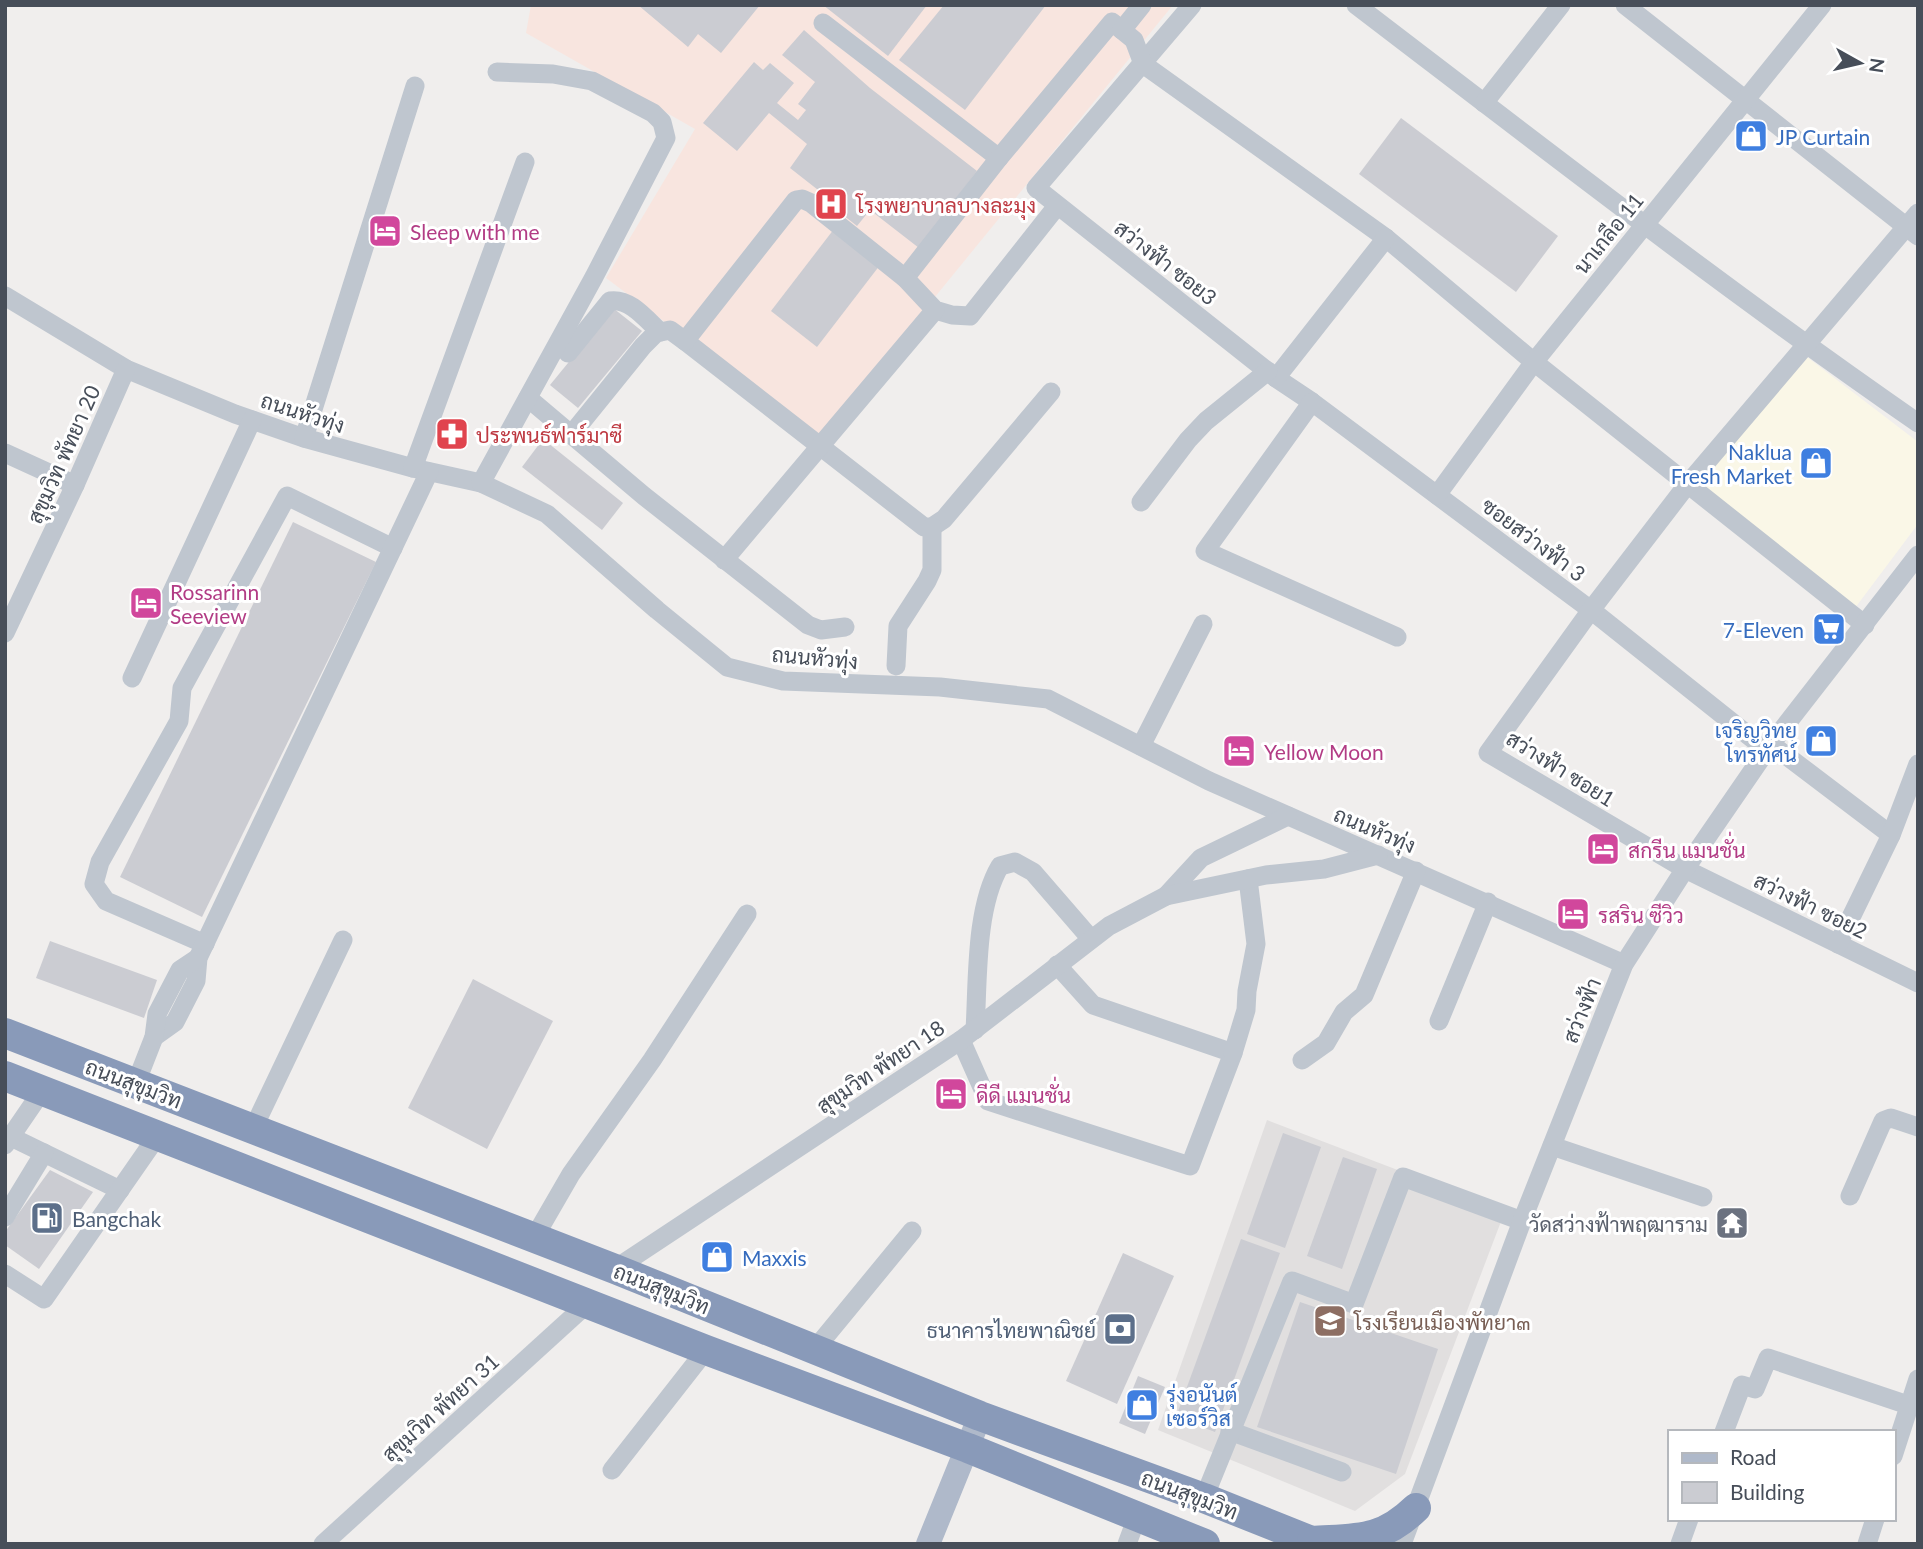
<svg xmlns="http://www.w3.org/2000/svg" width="1923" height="1549" font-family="Lato,Sarabun,sans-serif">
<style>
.commercial{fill:#faf7e7}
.education{fill:#e1dfdf}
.medical{fill:#f8e5df}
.building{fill:#cbccd2}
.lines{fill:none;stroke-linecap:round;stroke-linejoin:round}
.minor{stroke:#bfc6cf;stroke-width:19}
.major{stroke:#afb9ca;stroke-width:24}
.highway{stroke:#899ab9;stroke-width:30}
.labels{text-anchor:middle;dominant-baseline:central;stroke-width:6;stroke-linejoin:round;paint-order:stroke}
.shop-label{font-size:21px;fill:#366cbe;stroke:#fff;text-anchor:start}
.health-label{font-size:21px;fill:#be3a42;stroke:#fff;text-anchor:start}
.hotel-label{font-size:21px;fill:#b23c85;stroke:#fff;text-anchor:start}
.street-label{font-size:21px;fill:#474e59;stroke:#fff}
.service-label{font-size:21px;fill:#4e5e75;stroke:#fff;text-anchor:start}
.worship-label{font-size:21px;fill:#5b616d;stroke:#fff;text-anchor:end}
.education-label{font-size:21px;fill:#785e54;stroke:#fff;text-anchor:start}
</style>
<rect width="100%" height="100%" fill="#f0eeed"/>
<path class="commercial" d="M1803,354L1918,442V524L1855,608L1699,483Z"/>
<path class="education" d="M1267,1120L1505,1211L1405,1474L1355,1511L1158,1430Z"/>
<path class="medical" d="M531,5H1173L820,438L606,278L695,129L526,33Z"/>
<g class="building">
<path d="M638,5H760L721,53L698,34L688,47Z"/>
<path d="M823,5H927L888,56Z"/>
<path d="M944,5H1046L965,110L899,60Z"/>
<path d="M804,30L870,88L977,171L919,248L870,210L857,226L824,200L827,197L790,168L807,144L769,113L737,151L703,123L754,62L763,70L770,63L794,83L777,103L798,120L806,110L798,104L815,82L782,55Z"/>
<path d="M1401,118L1558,236L1516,292L1359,174Z"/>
<path d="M834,229L880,265L817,347L771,311Z"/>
<path d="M613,308L642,331L578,408L550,385Z"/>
<path d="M543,439L623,503L602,530L522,467Z"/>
<path d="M293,522L376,562L202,917L120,877Z"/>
<path d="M50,941L157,980L144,1018L36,978Z"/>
<path d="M473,979L553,1021L487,1149L408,1108Z"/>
<path d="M1283,1133L1321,1147L1285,1248L1247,1234Z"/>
<path d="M1343,1157L1377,1169L1342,1269L1307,1256Z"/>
<path d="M50,1170L93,1192L39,1269L5,1245V1232Z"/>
<path d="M1241,1239L1280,1253L1215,1432L1176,1417Z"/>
<path d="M1123,1253L1174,1276L1117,1404L1066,1381Z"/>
<path d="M1300,1302L1438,1349L1396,1474L1257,1427Z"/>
<path d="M1138,1376L1165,1387L1145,1434L1119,1423Z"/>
</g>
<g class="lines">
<g class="minor">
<path d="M1192,5L1036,188L1276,378L1312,402L1591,610L1768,751"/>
<path d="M1356,5C1542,147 1726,290 1918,423"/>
<path d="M1625,5L1918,236"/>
<path d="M823,23L999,158L1112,22L1134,40L1143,64L1386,238L1534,362L1865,625"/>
<path d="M1122,30L1142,5"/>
<path d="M1484,103L1561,5"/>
<path d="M1918,213L1687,485L1591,610L1488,753L1685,869L1918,983"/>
<path d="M905,278L999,158"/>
<path d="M5,296L126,369L235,414L304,438L413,468L481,483L547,514L657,610L727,667L783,681L940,687L1048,699L1209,781L1624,964"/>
<path d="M685,341L924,527H932L944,519L1051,392"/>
<path d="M568,353L610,301C630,298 646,319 660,332"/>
<path d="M1276,378L1386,238"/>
<path d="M528,398L644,496L808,625L821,630L845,627"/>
<path d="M1312,402L1205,551L1397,637"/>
<path d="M571,435L643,346L656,333L670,330L685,341L796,200L802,199L811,203L905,278L935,310L952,315L970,316L1057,206"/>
<path d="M304,438L415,86"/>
<path d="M5,453L75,485"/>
<path d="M413,468L525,162"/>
<path d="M481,483L594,277L666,138L662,122L653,113L592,81L553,74L497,72"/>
<path d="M1437,495L1534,362L1822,5"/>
<path d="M1141,502L1188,440L1206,421L1268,371"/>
<path d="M724,560L935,310"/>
<path d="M5,633L75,485L126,369"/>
<path d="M896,666L898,626L927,581L932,570V527"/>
<path d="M132,678L252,420"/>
<path d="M1771,744L1891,835"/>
<path d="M1141,746L1203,624"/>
<path d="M1166,896L1201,858L1288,816"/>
<path d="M205,944L106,901L94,884L100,862L179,721L182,688L287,496L393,548"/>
<path d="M1838,944L1891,835L1918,764"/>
<path d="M1439,1021L1488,902"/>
<path d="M975,1030C978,981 975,908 1000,866L1015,862L1033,872L1091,939"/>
<path d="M154,1037L175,1022L196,981L198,958L429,472"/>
<path d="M961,1040L988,1101L1190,1166L1233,1053L1093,1005L1057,965"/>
<path d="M1233,1053L1246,1010L1247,991L1256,944L1248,879"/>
<path d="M1302,1060L1326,1043L1344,1012L1364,995L1416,871"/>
<path d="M136,1083L154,1037L157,1014L180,970L198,958"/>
<path d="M253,1129L343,940"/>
<path d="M11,1137L120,1190"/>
<path d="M5,1145L42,1091"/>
<path d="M1552,1146L1703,1197"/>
<path d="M1850,1196L1883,1121L1891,1118L1918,1127"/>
<path d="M5,1217L44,1153"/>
<path d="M534,1238L571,1174L652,1060L747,914"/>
<path d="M615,1269L961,1040L1109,926L1166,896L1266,875L1324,869L1378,855"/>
<path d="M5,1274L44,1299L158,1135"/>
<path d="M815,1349L912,1231"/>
<path d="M1230,1431L1342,1472"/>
<path d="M1724,1432L1742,1385L1755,1389L1768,1358L1908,1405"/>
<path d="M1893,1456L1918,1379"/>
<path d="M612,1470L706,1350"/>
<path d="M1204,1498L1292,1281L1354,1304L1403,1177L1522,1221"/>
<path d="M323,1544L587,1304"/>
<path d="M1127,1544L1137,1517"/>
<path d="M1402,1544L1522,1221L1624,964L1685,869L1771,744L1918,555"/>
<path d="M1680,1544L1689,1519"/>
<path d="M1867,1544L1875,1519"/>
</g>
<path class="major" d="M928,1544L980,1416"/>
<g class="highway">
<path d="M5,1033L615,1269L980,1416L1204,1498L1319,1544"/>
<path d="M5,1076L706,1350L968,1448L1205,1544"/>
<path d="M1312,1541C1357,1538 1381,1542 1416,1508"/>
</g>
</g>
<defs>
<symbol id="shop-square" viewBox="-11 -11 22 22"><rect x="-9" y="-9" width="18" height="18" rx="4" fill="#3f7fe0" stroke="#fff"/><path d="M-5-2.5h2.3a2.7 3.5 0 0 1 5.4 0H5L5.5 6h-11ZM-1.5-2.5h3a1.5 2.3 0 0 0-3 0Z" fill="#fff"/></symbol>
<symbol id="hospital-square" viewBox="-11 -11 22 22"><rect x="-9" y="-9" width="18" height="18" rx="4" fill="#e0444e" stroke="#fff"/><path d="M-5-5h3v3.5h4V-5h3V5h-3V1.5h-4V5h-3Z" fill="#fff"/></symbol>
<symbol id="hotel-square" viewBox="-11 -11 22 22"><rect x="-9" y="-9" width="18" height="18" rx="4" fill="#d1479c" stroke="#fff"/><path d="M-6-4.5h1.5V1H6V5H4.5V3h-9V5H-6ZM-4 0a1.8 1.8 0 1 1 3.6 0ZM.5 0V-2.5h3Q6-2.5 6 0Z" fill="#fff"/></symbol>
<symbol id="pharmacy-square" viewBox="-11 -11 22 22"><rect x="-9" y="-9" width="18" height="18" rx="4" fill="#e0444e" stroke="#fff"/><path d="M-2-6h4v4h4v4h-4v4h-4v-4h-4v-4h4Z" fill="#fff"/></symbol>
<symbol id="supermarket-square" viewBox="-11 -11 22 22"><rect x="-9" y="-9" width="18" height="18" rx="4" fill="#3f7fe0" stroke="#fff"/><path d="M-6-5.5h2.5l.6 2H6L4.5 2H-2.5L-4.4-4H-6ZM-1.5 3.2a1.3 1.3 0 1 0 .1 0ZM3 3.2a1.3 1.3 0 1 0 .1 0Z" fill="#fff"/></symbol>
<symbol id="fuel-square" viewBox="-11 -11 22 22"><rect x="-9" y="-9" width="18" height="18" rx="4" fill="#5c6f8a" stroke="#fff"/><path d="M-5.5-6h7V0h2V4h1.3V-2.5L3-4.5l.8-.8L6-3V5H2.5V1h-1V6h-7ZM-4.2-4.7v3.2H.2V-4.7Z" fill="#fff"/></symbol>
<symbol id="temple-square" viewBox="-11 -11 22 22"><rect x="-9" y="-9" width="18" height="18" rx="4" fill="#6b7280" stroke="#fff"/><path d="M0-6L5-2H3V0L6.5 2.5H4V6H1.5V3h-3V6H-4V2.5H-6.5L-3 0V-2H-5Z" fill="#fff"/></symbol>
<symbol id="school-square" viewBox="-11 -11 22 22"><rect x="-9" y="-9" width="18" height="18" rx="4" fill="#8d6e63" stroke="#fff"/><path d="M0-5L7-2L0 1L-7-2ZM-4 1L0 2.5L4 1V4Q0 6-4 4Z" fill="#fff"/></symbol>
<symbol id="bank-square" viewBox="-11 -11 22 22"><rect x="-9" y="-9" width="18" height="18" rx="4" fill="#5c6f8a" stroke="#fff"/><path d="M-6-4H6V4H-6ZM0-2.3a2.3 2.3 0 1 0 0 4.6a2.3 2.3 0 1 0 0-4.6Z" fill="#fff"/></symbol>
</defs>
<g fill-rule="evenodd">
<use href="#shop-square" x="1732" y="117" width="38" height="38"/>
<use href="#hospital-square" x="812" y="185" width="38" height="38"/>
<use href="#hotel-square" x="366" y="212" width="38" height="38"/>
<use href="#pharmacy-square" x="433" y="415" width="38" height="38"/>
<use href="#shop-square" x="1797" y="444" width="38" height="38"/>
<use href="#hotel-square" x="127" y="584" width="38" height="38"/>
<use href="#supermarket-square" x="1810" y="610" width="38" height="38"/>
<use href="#shop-square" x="1802" y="722" width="38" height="38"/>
<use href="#hotel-square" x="1220" y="732" width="38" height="38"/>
<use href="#hotel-square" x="1584" y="830" width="38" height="38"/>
<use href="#hotel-square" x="1554" y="895" width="38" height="38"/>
<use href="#hotel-square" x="932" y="1075" width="38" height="38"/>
<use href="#fuel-square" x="28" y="1199" width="38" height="38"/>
<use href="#temple-square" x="1713" y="1204" width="38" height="38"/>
<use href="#shop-square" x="698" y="1238" width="38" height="38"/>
<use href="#school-square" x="1311" y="1302" width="38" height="38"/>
<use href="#bank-square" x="1101" y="1310" width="38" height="38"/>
<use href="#shop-square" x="1123" y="1386" width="38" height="38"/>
</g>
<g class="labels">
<g class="shop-label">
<text x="1776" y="136">JP Curtain</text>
<text x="1792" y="451" text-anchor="end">Naklua<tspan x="1792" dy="24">Fresh Market</tspan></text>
<text x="1804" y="629" text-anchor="end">7-Eleven</text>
<text x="1797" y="729" text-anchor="end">เจริญวิทยุ<tspan x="1797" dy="24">โทรทัศน์</tspan></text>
<text x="742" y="1257">Maxxis</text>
<text x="1166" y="1393">รุ่งอนันต์<tspan x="1166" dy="24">เซอร์วิส</tspan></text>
</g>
<g class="health-label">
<text x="856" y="204">โรงพยาบาลบางละมุง</text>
<text x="476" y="434">ประพนธ์ฟาร์มาซี</text>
</g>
<g class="hotel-label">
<text x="410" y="231">Sleep with me</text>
<text x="170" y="591">Rossarinn<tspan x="170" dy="24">Seeview</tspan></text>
<text x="1264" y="751">Yellow Moon</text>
<text x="1628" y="849">สกรีน แมนชั่น</text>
<text x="1598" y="914">รสริน ซีวิว</text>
<text x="976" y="1094">ดีดี แมนชั่น</text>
</g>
<g class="street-label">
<text transform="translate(1608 233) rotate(-51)">นาเกลือ 11</text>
<text transform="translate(1166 262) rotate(38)">สว่างฟ้า ซอย3</text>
<text transform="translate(303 412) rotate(18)">ถนนหัวทุ่ง</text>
<text transform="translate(63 454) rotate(-66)">สุขุมวิท พัทยา 20</text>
<text transform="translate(1534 539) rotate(37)">ซอยสว่างฟ้า 3</text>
<text transform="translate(815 657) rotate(5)">ถนนหัวทุ่ง</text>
<text transform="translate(1561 768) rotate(32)">สว่างฟ้า ซอย1</text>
<text transform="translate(1375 829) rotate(23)">ถนนหัวทุ่ง</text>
<text transform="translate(1811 905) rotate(26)">สว่างฟ้า ซอย2</text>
<text transform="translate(1581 1010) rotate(-68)">สว่างฟ้า</text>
<text transform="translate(880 1066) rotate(-34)">สุขุมวิท พัทยา 18</text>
<text transform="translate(134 1083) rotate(21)">ถนนสุขุมวิท</text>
<text transform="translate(662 1288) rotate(22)">ถนนสุขุมวิท</text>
<text transform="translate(440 1407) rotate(-42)">สุขุมวิท พัทยา 31</text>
<text transform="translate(1190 1494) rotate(21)">ถนนสุขุมวิท</text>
</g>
<g class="service-label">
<text x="72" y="1218">Bangchak</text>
<text x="1096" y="1329" text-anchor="end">ธนาคารไทยพาณิชย์</text>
</g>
<g class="worship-label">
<text x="1708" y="1223">วัดสว่างฟ้าพฤฒาราม</text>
</g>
<g class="education-label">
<text x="1354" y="1321">โรงเรียนเมืองพัทยา๓</text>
</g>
</g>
<rect width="1923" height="1549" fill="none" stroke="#474e59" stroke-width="14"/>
<rect x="1668" y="1430" width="228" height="91" fill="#ffffff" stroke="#b5b8bd" stroke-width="2"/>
<rect x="1682" y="1453" width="35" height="10" fill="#afb9ca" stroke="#b5b8bd" stroke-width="2"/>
<text x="1730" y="1465" font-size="21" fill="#474e59">Road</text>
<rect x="1682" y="1482" width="35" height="21" fill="#cbccd2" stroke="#b5b8bd" stroke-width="2"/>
<text x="1730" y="1500" font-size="21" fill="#474e59">Building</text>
<g transform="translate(1860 63) rotate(98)" stroke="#ffffff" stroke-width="5" paint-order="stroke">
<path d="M0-5L12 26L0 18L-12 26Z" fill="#474e59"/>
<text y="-10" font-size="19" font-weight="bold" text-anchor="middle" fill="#474e59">N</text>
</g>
</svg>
